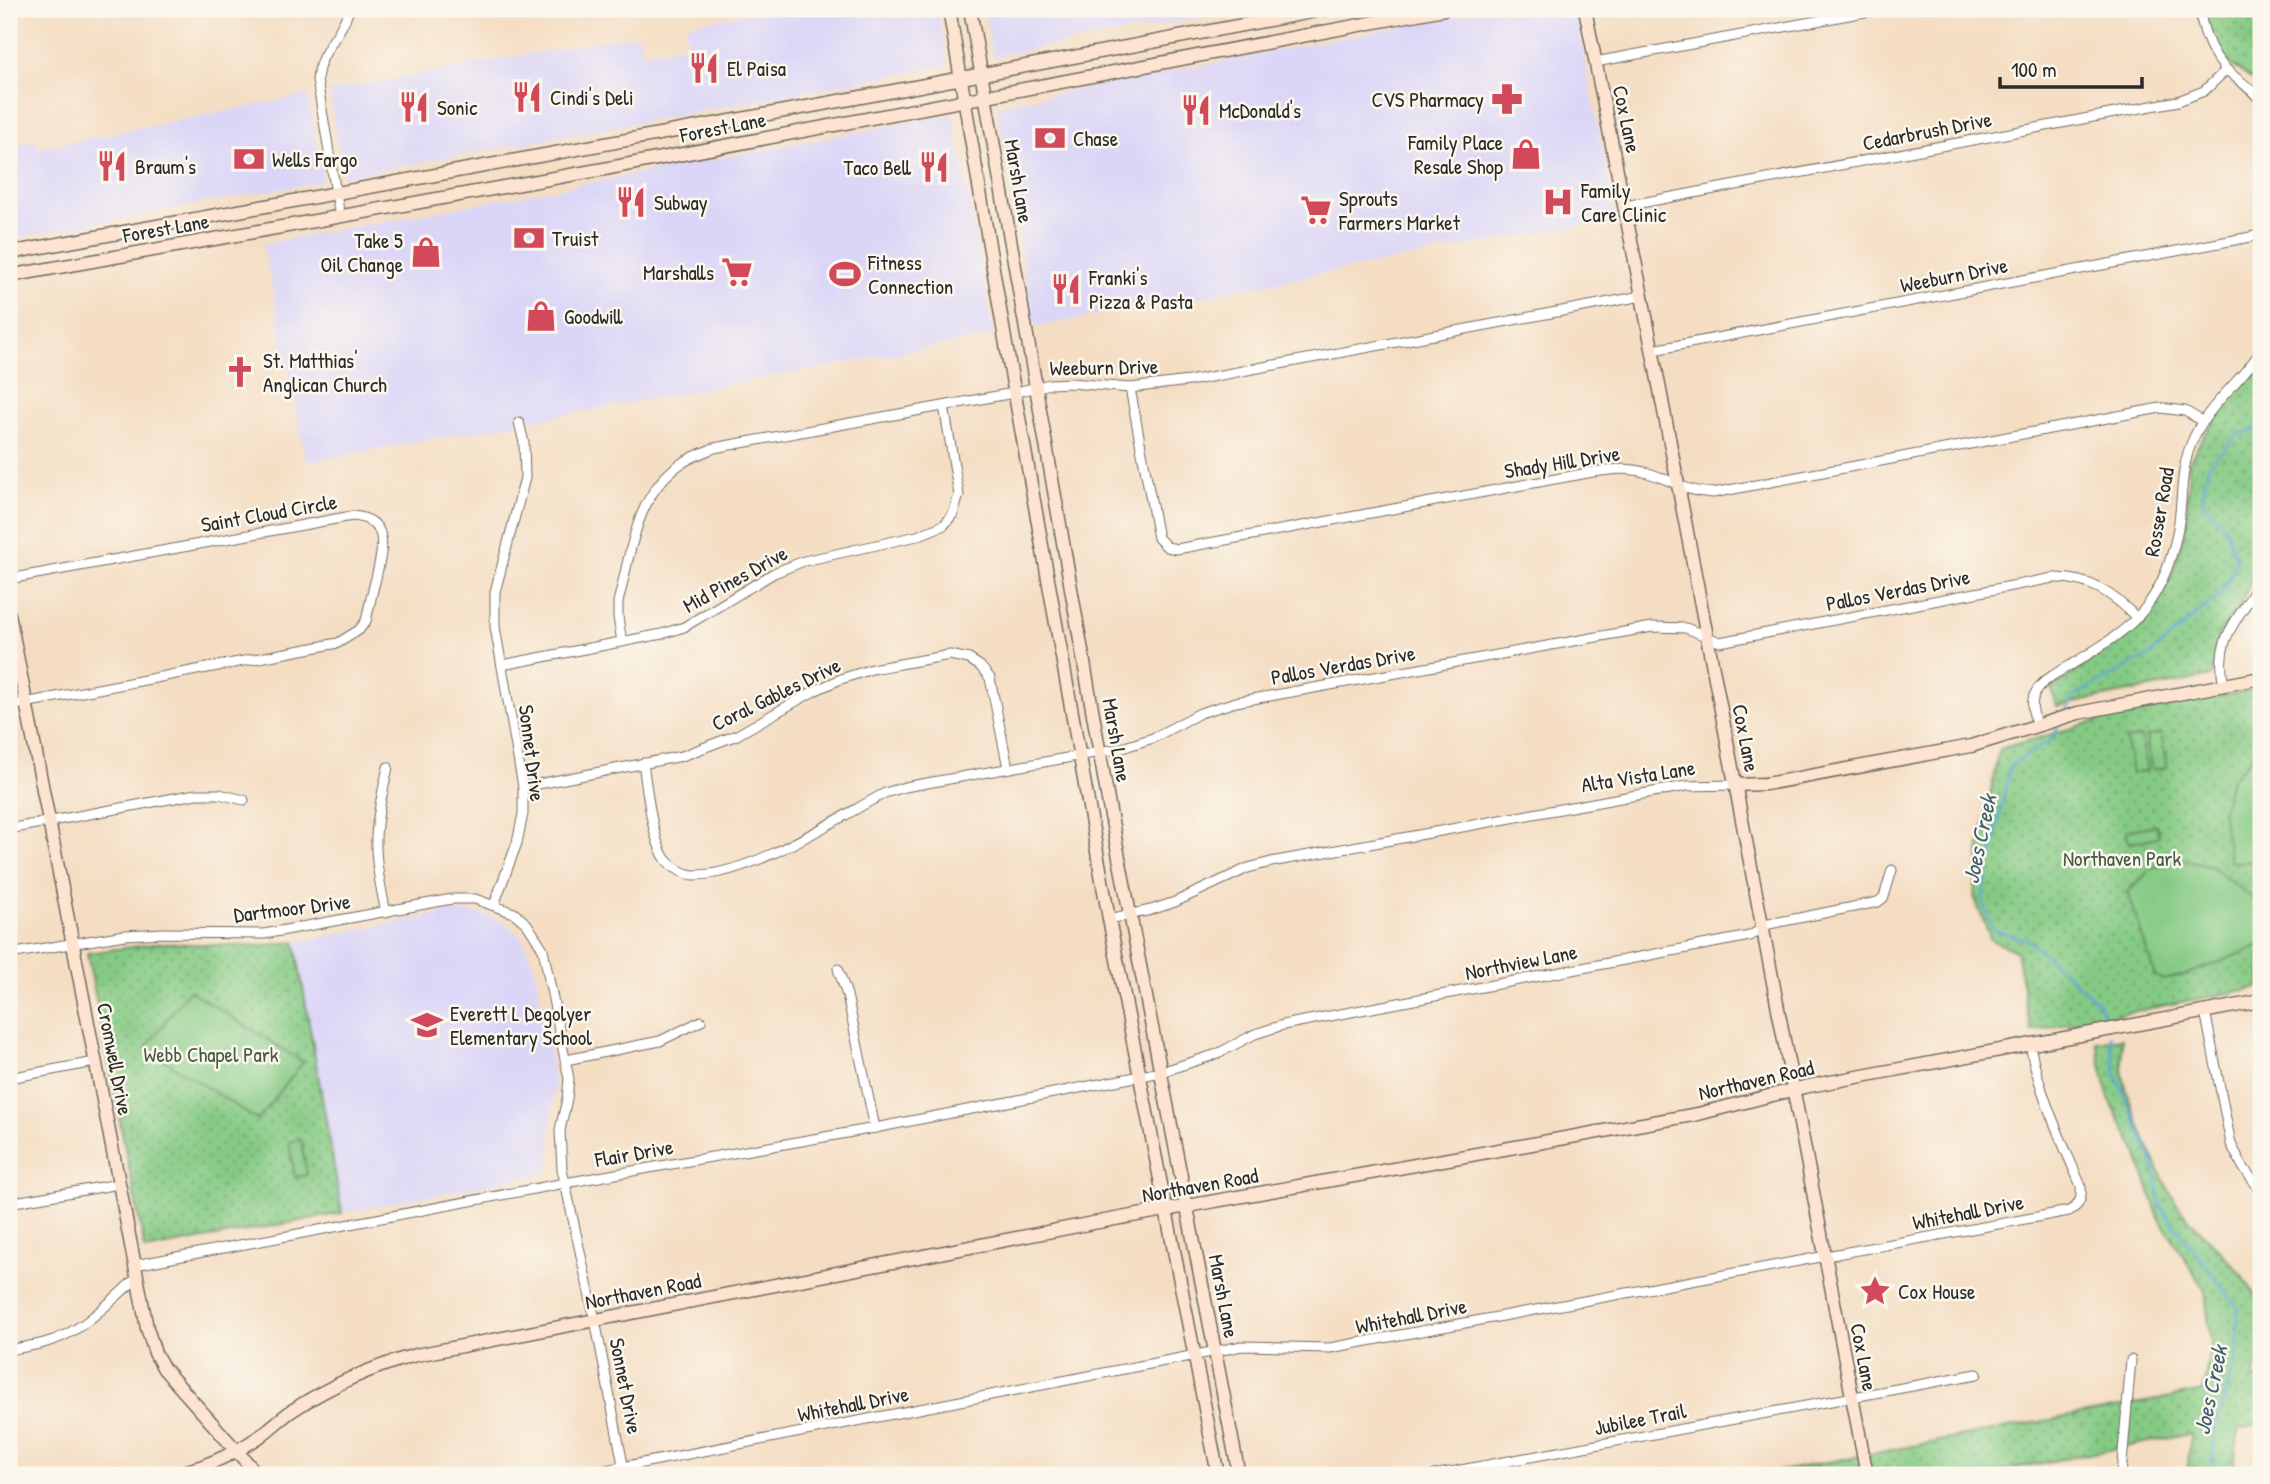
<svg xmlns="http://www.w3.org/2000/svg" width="2270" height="1484" font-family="'Patrick Hand',sans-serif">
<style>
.built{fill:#dbd6f7}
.grass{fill:url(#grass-dots);stroke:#587a58;stroke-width:2}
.garden{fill:#85ca84;stroke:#587a58;stroke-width:2}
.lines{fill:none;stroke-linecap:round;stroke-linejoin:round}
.stream{stroke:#5da6d5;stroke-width:2.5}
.street-casing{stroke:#716960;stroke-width:11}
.secondary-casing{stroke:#716960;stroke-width:15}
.street{stroke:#fff;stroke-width:9}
.secondary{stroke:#fde4d1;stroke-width:12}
.labels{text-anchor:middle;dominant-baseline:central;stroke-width:5;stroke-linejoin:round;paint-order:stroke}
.poi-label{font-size:21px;fill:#2b2b2b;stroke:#fbf7ec;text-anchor:start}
.street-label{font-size:21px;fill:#2b2b2b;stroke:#fbf7ec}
.park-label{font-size:21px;fill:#465b46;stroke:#fbf7ec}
.water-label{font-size:23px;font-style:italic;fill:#3f5c6f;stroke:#fbf7ec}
</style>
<defs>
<pattern id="grass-dots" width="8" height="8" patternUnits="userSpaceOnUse" patternTransform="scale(1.75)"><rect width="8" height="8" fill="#85ca84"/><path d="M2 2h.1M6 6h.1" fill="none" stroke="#6da46c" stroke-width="1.8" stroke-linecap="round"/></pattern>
</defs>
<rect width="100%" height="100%" fill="#fbf7ec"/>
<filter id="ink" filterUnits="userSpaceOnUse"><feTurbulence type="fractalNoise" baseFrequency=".0143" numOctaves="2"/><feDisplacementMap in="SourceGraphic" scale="14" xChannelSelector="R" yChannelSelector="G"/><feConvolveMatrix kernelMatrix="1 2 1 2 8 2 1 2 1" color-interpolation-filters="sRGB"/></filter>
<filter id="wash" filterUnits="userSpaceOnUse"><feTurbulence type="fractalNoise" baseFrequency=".00686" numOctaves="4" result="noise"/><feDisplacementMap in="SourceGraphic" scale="28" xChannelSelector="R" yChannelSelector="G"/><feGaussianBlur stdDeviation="1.57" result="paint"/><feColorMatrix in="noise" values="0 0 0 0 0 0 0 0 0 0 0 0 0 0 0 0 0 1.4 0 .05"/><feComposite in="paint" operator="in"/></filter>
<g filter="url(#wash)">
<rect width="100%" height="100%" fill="#f4ddc2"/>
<g class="built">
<path d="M774,9H937L948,65L343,177L329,91L638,34L642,53L688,44L685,25Z"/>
<path d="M983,9H1246L993,57Z"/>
<path d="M1490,9H1575L1616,219L1034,327L997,105Z"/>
<path d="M308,95L323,181L9,239V147L36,141L38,148Z"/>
<path d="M953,114L994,336L306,462L263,244Z"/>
<path d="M448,912L476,913L501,920L522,938L534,966L555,1084L551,1121L549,1172L342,1213L295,942Z"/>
</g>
<g class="grass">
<path d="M2206,9H2261V86L2227,62L2210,37Z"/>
<path d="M2261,361L2260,565L2239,606L2219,634L2212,676L2057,706L2051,689L2143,624L2170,579L2186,529L2189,462L2203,437L2226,404Z"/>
<path d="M2261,688V987L2031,1031L2016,951L1991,940L1974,896L1980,845L1999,749L2104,719Z"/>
<path d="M295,942L342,1213L145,1250L87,953L160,943L255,946Z"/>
<path d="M2122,1038C2122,1050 2121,1063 2123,1075C2128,1104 2166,1194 2186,1216C2211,1244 2246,1271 2260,1306C2267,1327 2258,1360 2254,1380L2261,1379V1424L2239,1429L2232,1475H2187L2191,1434L1979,1475H1759L2203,1391L2211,1344L2205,1291L2158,1216L2137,1153L2109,1099L2096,1042Z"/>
</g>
<g class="garden">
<path d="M2161,734L2167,767L2152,770L2146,737Z"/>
<path d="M2141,737L2147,771L2132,773L2126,740Z"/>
<path d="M2261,747V861L2230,862L2222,811L2231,780Z"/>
<path d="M2156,825L2159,837L2129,843L2126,831Z"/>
<path d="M2185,860L2214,868L2253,899L2261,924L2260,946L2188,974L2163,980L2155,976L2128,892L2152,868Z"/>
<path d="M189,990L303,1062L258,1120L146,1048Z"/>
<path d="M301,1140L307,1175L295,1177L289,1142Z"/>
</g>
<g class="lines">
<g class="stream">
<path d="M2067,710L2074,696L2150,655L2222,593L2237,561L2226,528L2202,501L2208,466L2240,433L2261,429"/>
<path d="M2060,722L2052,739L2010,766L1982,901L1993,930L2028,940L2099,1003L2107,1026"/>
<path d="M2110,1035L2116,1075L2153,1163L2161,1207L2238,1308L2237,1356L2216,1425L2211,1475"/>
</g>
</g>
</g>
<g filter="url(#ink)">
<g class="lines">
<defs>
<g id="street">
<path d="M2199,9C2203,31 2210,54 2227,70C2239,81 2251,88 2261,101"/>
<path d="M1595,62L1881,9"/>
<path d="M1625,206L2178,101L2204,91L2226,70"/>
<path d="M340,217L317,80C320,48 342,36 349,9"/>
<path d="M1653,350L2261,235"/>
<path d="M1130,388L1158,538L1167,547L1177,549L1593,472C1610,470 1627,467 1644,472C1670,478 1683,492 1713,493L2160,408L2185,411L2202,421"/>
<path d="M9,579L352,516C392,519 382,551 376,578C372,593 369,607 366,621L359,630L338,643L9,706"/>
<path d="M622,642L618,617V602C631,554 635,496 679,465C689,458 702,453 714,448L1008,394L1050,384L1071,383L1130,388L1189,381L1642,296"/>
<path d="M502,665L662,634L684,627L774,573L804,561L917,536L944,525L953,514L959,495L944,406"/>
<path d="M2224,686C2213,636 2240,619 2261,580"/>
<path d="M2037,726C2033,713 2029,702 2037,690C2044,679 2060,671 2071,665C2098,648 2126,633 2146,607C2163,585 2173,555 2178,528C2183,499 2180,472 2191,444C2206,406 2239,384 2261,351"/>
<path d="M643,763C647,788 652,843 667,861C673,868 686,875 695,875C750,876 836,819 885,793L905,787L1122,748L1153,738L1200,713L1236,702L1652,627L1686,628L1720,642L2053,578C2089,577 2112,593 2137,618"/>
<path d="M523,787L682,756L737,735L814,691L841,679L872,669L950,655L969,659L980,666L990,678L1008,768"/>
<path d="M9,829L196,794H219L244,800"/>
<path d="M494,905L517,843L523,814V787L495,627V592L525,478L524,443L519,422"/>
<path d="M386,913C381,888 375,862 376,837C377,814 383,790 388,767"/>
<path d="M1109,919L1151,910L1175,902L1248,868L1271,862L1686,786L1735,785"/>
<path d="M9,954L125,935L164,933L264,934L452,899H475L514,913L527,924L543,949L569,1079L567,1099L560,1130L562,1169L595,1320L625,1475"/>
<path d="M838,969L847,995L875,1128"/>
<path d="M2205,1011L2231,1144L2243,1167L2261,1191"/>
<path d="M566,1060L660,1041L701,1021"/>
<path d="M9,1078L95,1062"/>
<path d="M9,1203L119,1184"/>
<path d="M135,1265L565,1183L875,1128L1161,1072L1217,1054L1255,1034L1283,1025L1750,936L1769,924L1878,902L1884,897L1892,870"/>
<path d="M9,1350C21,1347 35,1346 47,1342C82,1333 111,1300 138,1277"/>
<path d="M581,1475L1242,1346L1330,1348L2069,1211C2080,1205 2082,1199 2081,1186C2061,1139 2040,1096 2030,1045"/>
<path d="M1434,1475L1977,1374"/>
<path d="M2121,1475L2131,1360"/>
</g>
<g id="secondary">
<path d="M949,9L1006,345L1109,919L1218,1475"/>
<path d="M970,9L1109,806L1239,1475"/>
<path d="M1585,9L1642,296L1867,1475"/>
<path d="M9,253L872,95L1327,9"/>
<path d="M9,276L604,169L1444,9"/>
<path d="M9,614L147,1328L155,1353L164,1369L258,1475"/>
<path d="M1735,785L1766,784L1971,746L2078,713L2261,678"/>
<path d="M170,1475C202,1469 232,1455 259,1437C271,1428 281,1418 293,1410C331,1385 372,1367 416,1355L1093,1223L1698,1114L1804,1087L2261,1001"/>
</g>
</defs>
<use href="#street" class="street-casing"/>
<use href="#secondary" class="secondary-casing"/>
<use href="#street" class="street"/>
<use href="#secondary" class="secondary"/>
</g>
</g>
<defs>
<symbol id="restaurant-bare" viewBox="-9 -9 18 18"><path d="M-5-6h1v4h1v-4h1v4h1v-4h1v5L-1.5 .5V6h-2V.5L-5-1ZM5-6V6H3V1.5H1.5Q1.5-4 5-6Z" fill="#d1495b" stroke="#fbf7ec" stroke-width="2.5" paint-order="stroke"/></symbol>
<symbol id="pharmacy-bare" viewBox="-9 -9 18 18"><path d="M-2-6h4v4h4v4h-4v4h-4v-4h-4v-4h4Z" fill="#d1495b" stroke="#fbf7ec" stroke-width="2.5" paint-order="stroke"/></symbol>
<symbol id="bank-bare" viewBox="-9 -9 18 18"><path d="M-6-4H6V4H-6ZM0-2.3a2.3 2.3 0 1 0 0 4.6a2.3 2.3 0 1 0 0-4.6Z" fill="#d1495b" stroke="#fbf7ec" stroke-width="2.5" paint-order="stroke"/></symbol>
<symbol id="shop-bare" viewBox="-9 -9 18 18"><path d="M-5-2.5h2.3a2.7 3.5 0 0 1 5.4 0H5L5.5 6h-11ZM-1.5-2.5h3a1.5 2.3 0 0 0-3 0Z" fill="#d1495b" stroke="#fbf7ec" stroke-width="2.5" paint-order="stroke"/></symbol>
<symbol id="hospital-bare" viewBox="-9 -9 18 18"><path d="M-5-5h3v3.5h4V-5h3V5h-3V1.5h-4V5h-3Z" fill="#d1495b" stroke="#fbf7ec" stroke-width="2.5" paint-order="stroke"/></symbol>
<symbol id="supermarket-bare" viewBox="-9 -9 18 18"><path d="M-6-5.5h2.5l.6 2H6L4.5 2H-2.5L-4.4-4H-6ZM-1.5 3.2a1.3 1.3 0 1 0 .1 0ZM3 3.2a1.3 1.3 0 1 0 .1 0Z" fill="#d1495b" stroke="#fbf7ec" stroke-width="2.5" paint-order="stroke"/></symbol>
<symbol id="stadium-bare" viewBox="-9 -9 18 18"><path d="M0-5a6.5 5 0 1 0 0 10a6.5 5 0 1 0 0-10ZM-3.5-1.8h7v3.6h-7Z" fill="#d1495b" stroke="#fbf7ec" stroke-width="2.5" paint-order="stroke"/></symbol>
<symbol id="church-bare" viewBox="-9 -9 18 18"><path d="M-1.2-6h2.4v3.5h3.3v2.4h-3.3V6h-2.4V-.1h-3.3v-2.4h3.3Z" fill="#d1495b" stroke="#fbf7ec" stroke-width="2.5" paint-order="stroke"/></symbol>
<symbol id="school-bare" viewBox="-9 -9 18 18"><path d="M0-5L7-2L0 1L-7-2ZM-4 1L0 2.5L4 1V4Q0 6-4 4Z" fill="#d1495b" stroke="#fbf7ec" stroke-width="2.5" paint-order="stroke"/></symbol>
<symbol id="sight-bare" viewBox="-9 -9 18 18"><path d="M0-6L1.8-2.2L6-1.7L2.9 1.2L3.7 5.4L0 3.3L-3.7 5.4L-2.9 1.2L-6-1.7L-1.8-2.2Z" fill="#d1495b" stroke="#fbf7ec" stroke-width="2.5" paint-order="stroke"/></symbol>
</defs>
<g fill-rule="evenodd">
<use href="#restaurant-bare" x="682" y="46" width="44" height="44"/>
<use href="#restaurant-bare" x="505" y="75" width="44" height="44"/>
<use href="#pharmacy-bare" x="1485" y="77" width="44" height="44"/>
<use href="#restaurant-bare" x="392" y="85" width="44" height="44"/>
<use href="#restaurant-bare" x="1174" y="88" width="44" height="44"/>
<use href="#bank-bare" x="1028" y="116" width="44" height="44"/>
<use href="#shop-bare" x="1504" y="132" width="44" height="44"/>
<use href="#bank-bare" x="227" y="137" width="44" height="44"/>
<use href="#restaurant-bare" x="90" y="144" width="44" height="44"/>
<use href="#restaurant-bare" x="912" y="145" width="44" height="44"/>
<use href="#restaurant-bare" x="609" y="180" width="44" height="44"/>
<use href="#hospital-bare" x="1536" y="180" width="44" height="44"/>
<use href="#supermarket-bare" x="1294" y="188" width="44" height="44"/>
<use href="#bank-bare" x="507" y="216" width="44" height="44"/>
<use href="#shop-bare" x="404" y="230" width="44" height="44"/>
<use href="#supermarket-bare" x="715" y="250" width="44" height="44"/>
<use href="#stadium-bare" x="823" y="252" width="44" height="44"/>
<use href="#restaurant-bare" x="1044" y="267" width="44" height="44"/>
<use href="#shop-bare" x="519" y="294" width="44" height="44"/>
<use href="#church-bare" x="218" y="350" width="44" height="44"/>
<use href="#school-bare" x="405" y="1003" width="44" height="44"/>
<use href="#sight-bare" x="1853" y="1269" width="44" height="44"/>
</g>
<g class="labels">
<g class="poi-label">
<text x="727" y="68">El Paisa</text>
<text x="550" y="97">Cindi's Deli</text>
<text x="1484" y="99" text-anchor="end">CVS Pharmacy</text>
<text x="437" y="107">Sonic</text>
<text x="1219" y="110">McDonald's</text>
<text x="1073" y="138">Chase</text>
<text x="1503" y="142" text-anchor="end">Family Place<tspan x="1503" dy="24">Resale Shop</tspan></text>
<text x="272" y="159">Wells Fargo</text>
<text x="135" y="166">Braum's</text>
<text x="911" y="167" text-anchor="end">Taco Bell</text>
<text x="1581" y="190">Family<tspan x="1581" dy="24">Care Clinic</tspan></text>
<text x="1339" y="198">Sprouts<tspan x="1339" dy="24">Farmers Market</tspan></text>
<text x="654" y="202">Subway</text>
<text x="552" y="238">Truist</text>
<text x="403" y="240" text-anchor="end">Take 5<tspan x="403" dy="24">Oil Change</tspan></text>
<text x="868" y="262">Fitness<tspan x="868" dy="24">Connection</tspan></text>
<text x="714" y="272" text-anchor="end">Marshalls</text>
<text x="1089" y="277">Franki's<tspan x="1089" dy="24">Pizza &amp; Pasta</tspan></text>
<text x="564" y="316">Goodwill</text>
<text x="263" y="360">St. Matthias'<tspan x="263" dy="24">Anglican Church</tspan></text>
<text x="450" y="1013">Everett L Degolyer<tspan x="450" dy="24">Elementary School</tspan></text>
<text x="1898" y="1291">Cox House</text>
</g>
<g class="street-label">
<text transform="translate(1627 119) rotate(78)">Cox Lane</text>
<text transform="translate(723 127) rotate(-11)">Forest Lane</text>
<text transform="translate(1927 131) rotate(-11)">Cedarbrush Drive</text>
<text transform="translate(1019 181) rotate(80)">Marsh Lane</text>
<text transform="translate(166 228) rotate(-10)">Forest Lane</text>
<text transform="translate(1954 275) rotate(-11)">Weeburn Drive</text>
<text transform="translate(1104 367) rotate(-1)">Weeburn Drive</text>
<text transform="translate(1562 462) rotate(-9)">Shady Hill Drive</text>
<text transform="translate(2159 512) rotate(-80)">Rosser Road</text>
<text transform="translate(269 513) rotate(-10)">Saint Cloud Circle</text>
<text transform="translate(735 579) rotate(-29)">Mid Pines Drive</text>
<text transform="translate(1898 590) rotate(-11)">Pallos Verdas Drive</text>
<text transform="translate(1343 665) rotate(-10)">Pallos Verdas Drive</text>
<text transform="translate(776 694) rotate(-26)">Coral Gables Drive</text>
<text transform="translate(1746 738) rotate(79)">Cox Lane</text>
<text transform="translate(1117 740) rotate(80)">Marsh Lane</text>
<text transform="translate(532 753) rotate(83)">Sonnet Drive</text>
<text transform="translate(1638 776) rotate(-9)">Alta Vista Lane</text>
<text transform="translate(292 908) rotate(-7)">Dartmoor Drive</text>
<text transform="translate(1521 962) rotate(-11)">Northview Lane</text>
<text transform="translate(115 1059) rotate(79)">Cromwell Drive</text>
<text transform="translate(1756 1080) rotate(-13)">Northaven Road</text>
<text transform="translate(634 1153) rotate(-10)">Flair Drive</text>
<text transform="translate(1200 1185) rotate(-10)">Northaven Road</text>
<text transform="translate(1968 1212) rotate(-11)">Whitehall Drive</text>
<text transform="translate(643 1291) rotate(-11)">Northaven Road</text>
<text transform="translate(1224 1296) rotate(79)">Marsh Lane</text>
<text transform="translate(1411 1316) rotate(-11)">Whitehall Drive</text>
<text transform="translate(1864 1357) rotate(79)">Cox Lane</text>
<text transform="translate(626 1386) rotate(79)">Sonnet Drive</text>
<text transform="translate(853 1404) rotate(-11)">Whitehall Drive</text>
<text transform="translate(1640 1419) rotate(-11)">Jubilee Trail</text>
</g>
<g class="park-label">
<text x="2122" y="858">Northaven Park</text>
<text x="211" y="1054">Webb Chapel Park</text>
</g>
<g class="water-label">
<text transform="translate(1979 839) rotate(-78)">Joes Creek</text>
<text transform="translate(2210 1390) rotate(-78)">Joes Creek</text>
</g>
</g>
<rect width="2270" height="1484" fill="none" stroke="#fbf7ec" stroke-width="35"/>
<path d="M2000 77v10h142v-10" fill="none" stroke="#2b2b2b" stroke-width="3.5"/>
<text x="2011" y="77" font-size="21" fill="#2b2b2b" stroke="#fbf7ec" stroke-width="5" paint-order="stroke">100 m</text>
</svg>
